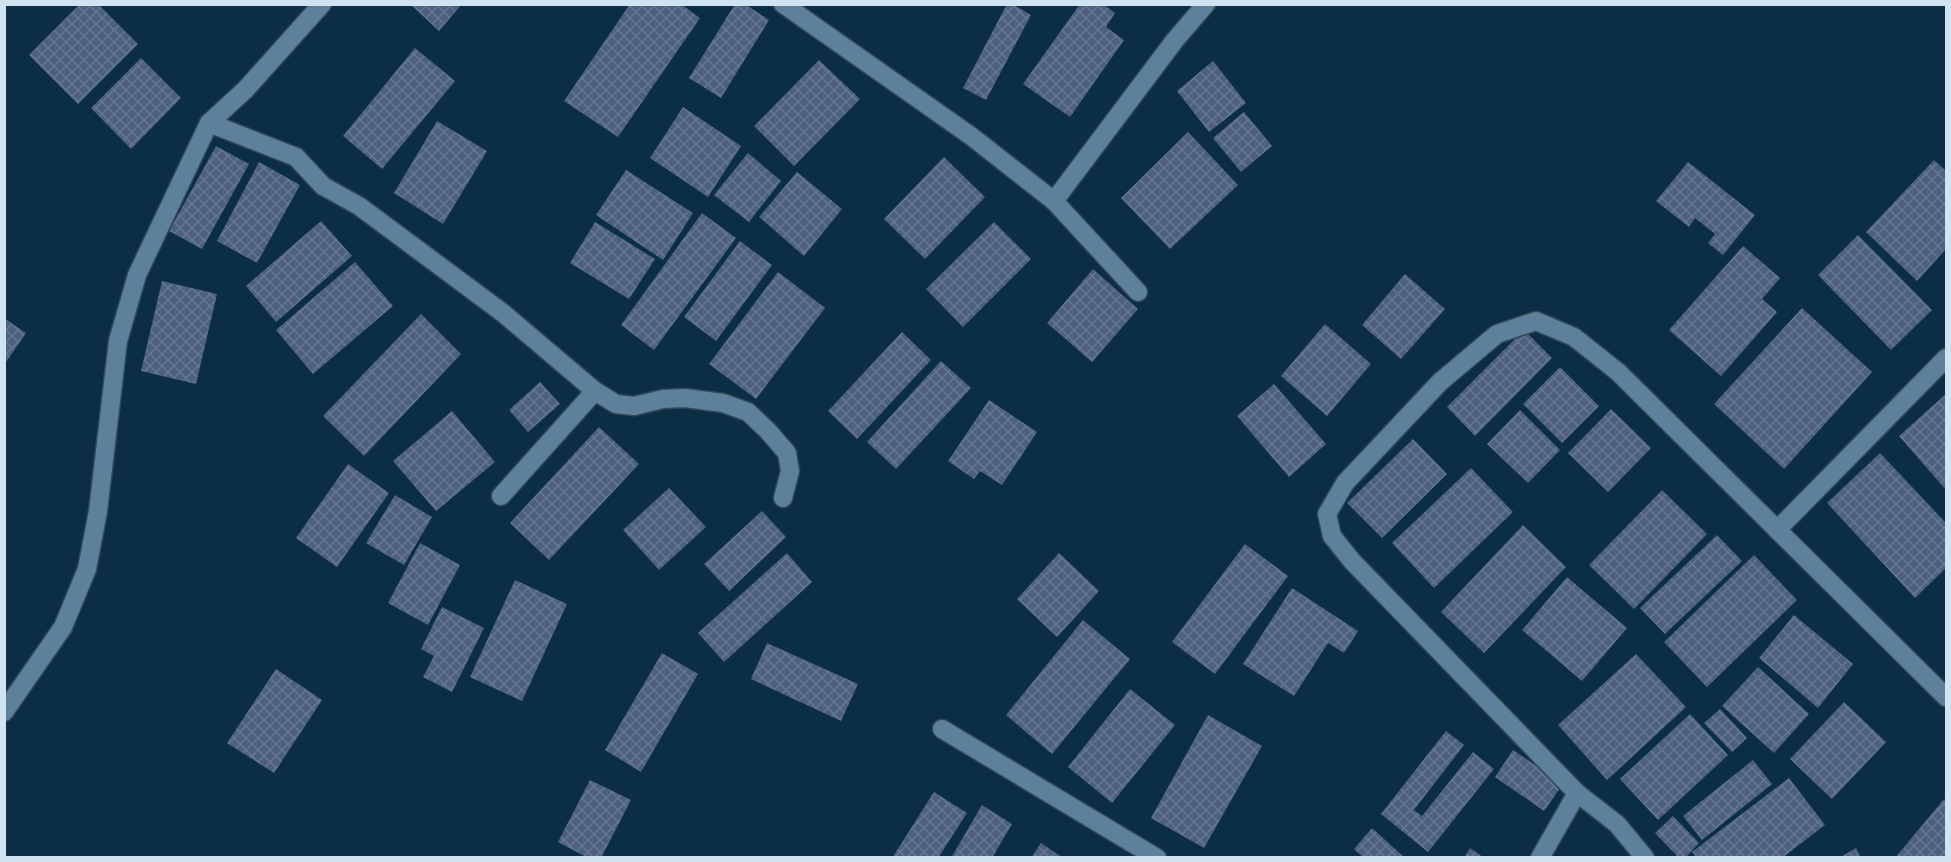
<svg xmlns="http://www.w3.org/2000/svg" width="1951" height="862" font-family="'IBM Plex Serif',serif">
<style>
.building{fill:url(#building-cross-hatch)}
.lines{fill:none;stroke-linecap:round;stroke-linejoin:round}
.minor-casing{stroke:#324757;stroke-width:21}
.minor{stroke:#5d819a;stroke-width:18}
</style>
<defs>
<pattern id="building-cross-hatch" width="8" height="8" patternUnits="userSpaceOnUse" patternTransform="scale(1.5)"><rect width="8" height="8" fill="#4d607f"/><path d="M0 0l8 8M0 8l8-8" fill="none" stroke="#667792"/></pattern>
</defs>
<rect width="100%" height="100%" fill="#0b2e44"/>
<g class="building">
<path d="M80,4H98L138,44L78,104L29,55Z"/>
<path d="M410,4H462L439,31Z"/>
<path d="M630,4H681L700,18L618,137L564,101Z"/>
<path d="M735,4H745L769,20L721,98L689,78Z"/>
<path d="M1007,4H1012L1031,15L986,100L963,88Z"/>
<path d="M1080,4H1103L1115,13L1106,27L1124,40L1070,117L1023,84Z"/>
<path d="M415,48L455,81L382,169L343,136Z"/>
<path d="M141,58L181,98L131,149L91,108Z"/>
<path d="M819,60L860,99L794,166L754,126Z"/>
<path d="M1213,61L1246,103L1209,132L1177,91Z"/>
<path d="M683,107L741,146L708,197L650,158Z"/>
<path d="M1244,112L1272,146L1241,172L1213,138Z"/>
<path d="M437,121L487,151L443,224L394,193Z"/>
<path d="M1188,132L1238,185L1170,249L1121,198Z"/>
<path d="M216,146L249,164L202,249L169,231Z"/>
<path d="M748,153L781,181L749,222L714,195Z"/>
<path d="M944,157L985,197L925,259L884,219Z"/>
<path d="M1934,160L1946,171V249L1917,281L1866,232Z"/>
<path d="M259,162L300,185L257,263L217,241Z"/>
<path d="M1688,162L1755,215L1723,255L1708,243L1715,234L1695,218L1689,227L1656,201Z"/>
<path d="M626,170L693,213L663,260L596,215Z"/>
<path d="M797,172L842,209L804,256L759,217Z"/>
<path d="M702,213L736,238L654,350L621,325Z"/>
<path d="M321,221L352,256L276,322L246,286Z"/>
<path d="M595,222L655,259L629,299L570,263Z"/>
<path d="M994,222L1031,259L963,327L926,289Z"/>
<path d="M1858,235L1932,310L1891,350L1818,275Z"/>
<path d="M740,241L772,265L716,341L684,317Z"/>
<path d="M1743,246L1780,278L1762,299L1777,312L1721,376L1669,330Z"/>
<path d="M355,262L393,306L313,374L276,330Z"/>
<path d="M1093,269L1138,309L1092,362L1047,323Z"/>
<path d="M778,272L825,308L756,399L709,364Z"/>
<path d="M1405,274L1445,309L1401,359L1362,325Z"/>
<path d="M162,281L217,294L196,384L141,371Z"/>
<path d="M1802,308L1872,372L1784,469L1714,404Z"/>
<path d="M421,314L461,354L364,456L323,416Z"/>
<path d="M4,318L26,333L4,365Z"/>
<path d="M1325,324L1371,364L1327,416L1281,376Z"/>
<path d="M1524,330L1552,358L1475,436L1447,407Z"/>
<path d="M902,332L931,360L857,439L828,411Z"/>
<path d="M941,361L971,388L896,469L867,442Z"/>
<path d="M1560,367L1599,406L1562,443L1523,404Z"/>
<path d="M540,382L560,404L528,432L509,410Z"/>
<path d="M1274,384L1326,444L1289,477L1237,416Z"/>
<path d="M1946,394V490L1899,436Z"/>
<path d="M989,400L1037,432L1002,485L980,471L974,479L948,461Z"/>
<path d="M1611,409L1651,448L1608,492L1568,453Z"/>
<path d="M1520,410L1560,450L1528,483L1487,444Z"/>
<path d="M452,411L495,462L436,511L393,461Z"/>
<path d="M599,427L639,464L549,560L510,523Z"/>
<path d="M1413,439L1447,474L1382,538L1347,503Z"/>
<path d="M1880,453L1946,523V568L1915,598L1827,503Z"/>
<path d="M348,464L389,493L337,567L296,538Z"/>
<path d="M1471,468L1513,512L1434,588L1392,543Z"/>
<path d="M669,488L706,527L659,570L623,530Z"/>
<path d="M1662,490L1707,534L1634,609L1589,565Z"/>
<path d="M395,495L432,517L404,565L366,543Z"/>
<path d="M762,511L786,537L729,591L704,564Z"/>
<path d="M1523,525L1566,567L1484,653L1441,612Z"/>
<path d="M1717,535L1742,561L1665,634L1640,608Z"/>
<path d="M420,543L460,565L428,625L388,603Z"/>
<path d="M1245,544L1288,576L1215,674L1172,642Z"/>
<path d="M787,553L812,582L724,662L698,633Z"/>
<path d="M1059,553L1099,591L1057,637L1017,599Z"/>
<path d="M1754,555L1797,600L1707,687L1664,642Z"/>
<path d="M1567,577L1627,628L1582,681L1522,630Z"/>
<path d="M515,580L567,604L522,701L470,677Z"/>
<path d="M1292,588L1358,631L1344,653L1328,643L1294,696L1243,664Z"/>
<path d="M442,607L484,628L452,692L423,677L434,656L421,649Z"/>
<path d="M1794,615L1853,664L1818,708L1759,658Z"/>
<path d="M1083,620L1130,659L1052,754L1006,715Z"/>
<path d="M767,643L858,684L841,721L751,679Z"/>
<path d="M662,653L698,674L641,772L605,750Z"/>
<path d="M1636,654L1686,707L1607,780L1558,725Z"/>
<path d="M1758,667L1809,714L1774,753L1722,706Z"/>
<path d="M276,669L322,700L274,773L227,743Z"/>
<path d="M1130,689L1175,725L1112,803L1068,767Z"/>
<path d="M1844,702L1886,742L1832,799L1790,759Z"/>
<path d="M1720,709L1747,738L1732,752L1704,723Z"/>
<path d="M1690,714L1728,755L1658,820L1620,779Z"/>
<path d="M1208,715L1262,746L1204,848L1151,818Z"/>
<path d="M1446,731L1464,745L1414,810L1422,816L1473,752L1494,769L1428,852L1381,814Z"/>
<path d="M1513,750L1563,784L1544,811L1495,777Z"/>
<path d="M1753,760L1772,784L1702,840L1683,816Z"/>
<path d="M1789,778L1825,825L1782,858H1697L1692,852Z"/>
<path d="M590,780L631,800L601,858H588L558,842Z"/>
<path d="M934,792L967,813L938,858H892Z"/>
<path d="M1944,799L1946,801V858H1895Z"/>
<path d="M982,805L1012,824L992,858H951Z"/>
<path d="M1673,816L1699,843L1685,858H1679L1655,833Z"/>
<path d="M1372,828L1405,858H1364L1354,849Z"/>
<path d="M1041,843L1063,858H1031Z"/>
<path d="M1470,848L1484,858H1464Z"/>
<path d="M1856,848L1861,858H1839Z"/>
</g>
<g class="lines">
<defs>
<g id="minor">
<path d="M783,4L971,136L1054,201L1138,292"/>
<path d="M209,123L296,157L323,186L359,206L503,313L595,391L616,404L634,406L663,399L685,398L723,403L748,412L768,431L787,453L790,471L783,498"/>
<path d="M1054,201L1175,40L1206,4"/>
<path d="M501,496L595,391"/>
<path d="M1777,530L1946,358"/>
<path d="M4,712L63,627L87,569L98,511L118,341L137,275L209,123L245,90L322,4"/>
<path d="M942,729L1157,858"/>
<path d="M1540,858L1577,793"/>
<path d="M1645,858L1617,824L1577,793L1352,561L1332,536L1327,514L1345,483L1440,382L1497,334L1536,321L1574,337L1618,372L1946,697"/>
</g>
</defs>
<use href="#minor" class="minor-casing"/>
<use href="#minor" class="minor"/>
</g>
<rect width="1951" height="862" fill="none" stroke="#d0e3f1" stroke-width="12"/>
</svg>
